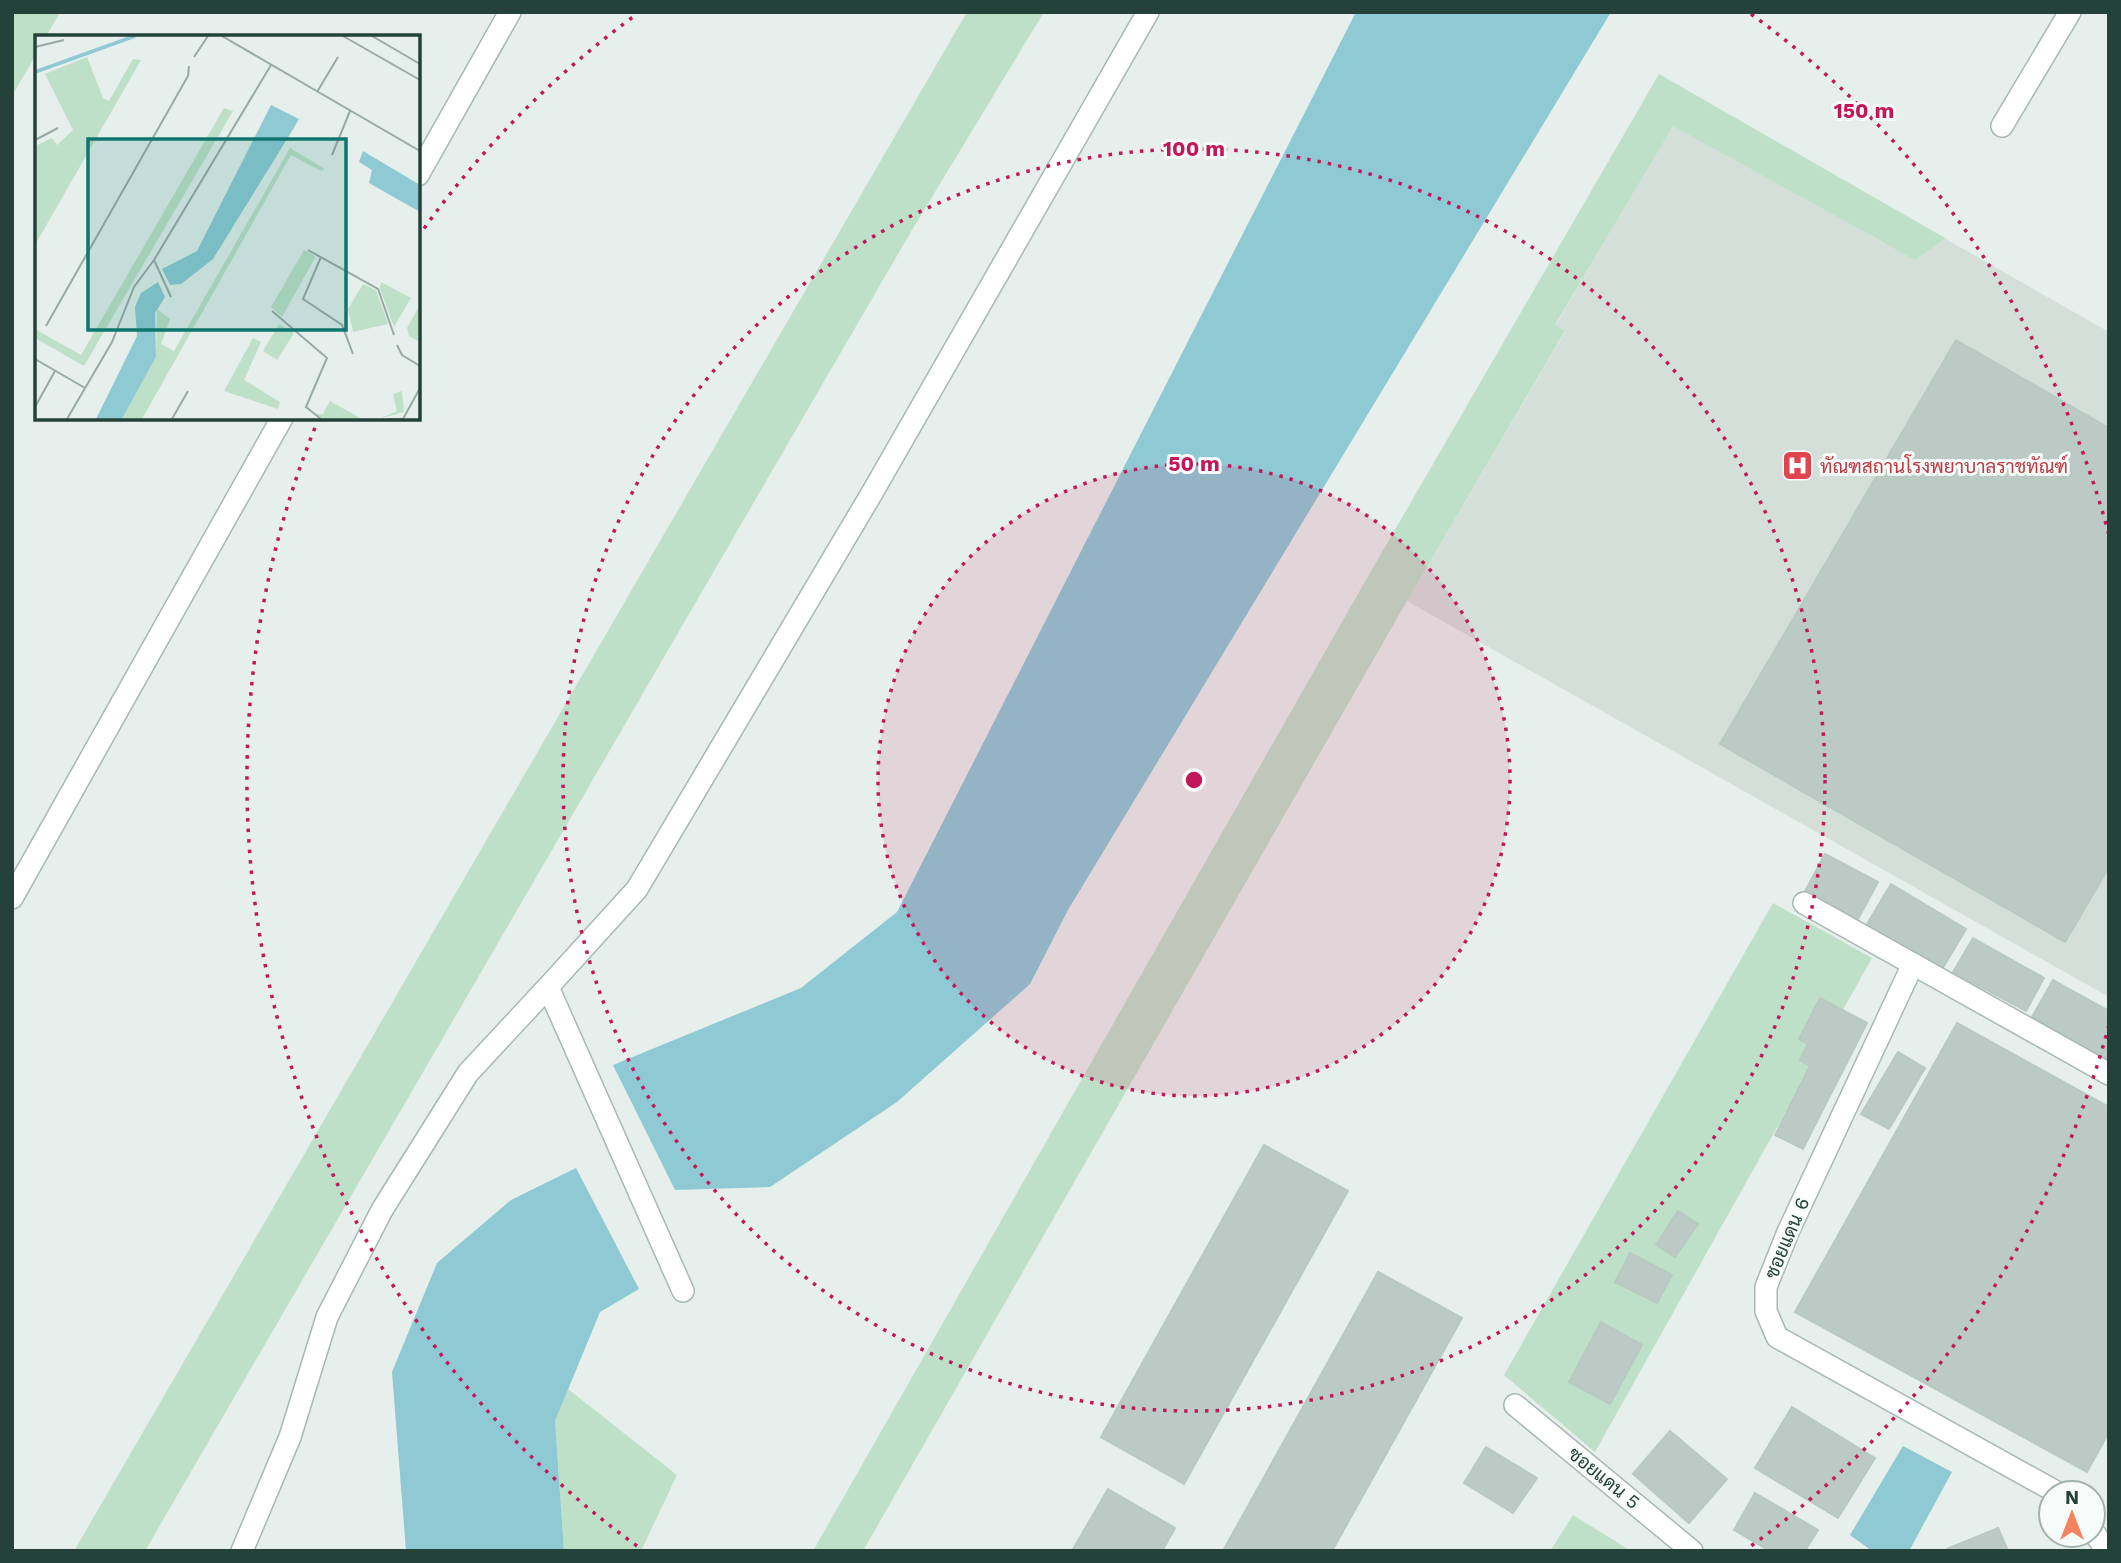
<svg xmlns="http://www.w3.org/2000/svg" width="2121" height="1563" font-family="'Work Sans',Sarabun,sans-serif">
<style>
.built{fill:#d4dfda}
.green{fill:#bfe0c8}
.water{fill:#8ec9d4}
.building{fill:#bbcac4;stroke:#b8c9c2;stroke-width:2}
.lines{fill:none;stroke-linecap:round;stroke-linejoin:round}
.minor-casing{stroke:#a8b8b2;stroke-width:24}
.minor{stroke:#fff;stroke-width:21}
.ring{fill:none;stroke:#c2185b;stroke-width:3.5;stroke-dasharray:3.5 7}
.labels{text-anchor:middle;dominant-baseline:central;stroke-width:6;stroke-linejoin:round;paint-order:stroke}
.health-label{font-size:19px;fill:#be3a42;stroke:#f7fbf9;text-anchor:start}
.street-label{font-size:19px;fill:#24423a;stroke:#f7fbf9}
.inset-river{fill:none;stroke:#8ec9d4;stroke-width:3.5}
.inset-road{fill:none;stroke:#98aaa4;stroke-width:2}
.view{fill:#0f766e;fill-opacity:0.15;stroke:#0f766e;stroke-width:3.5}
.inset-edge{fill:none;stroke:#24423a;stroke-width:3.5}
.centre{fill:#c2185b;stroke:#f7fbf9;stroke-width:3.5}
.ring-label{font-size:21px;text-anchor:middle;font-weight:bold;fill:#c2185b;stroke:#f7fbf9;stroke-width:6;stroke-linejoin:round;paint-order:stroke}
</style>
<rect width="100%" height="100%" fill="#e6efeb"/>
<path class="built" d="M1673,125L1882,242L1900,213L2109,332V997L1407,601L1565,332L1555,326Z"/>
<g class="green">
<path d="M12,12H60L46,37H37V53L12,96Z"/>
<path d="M967,12H1044L912,230L145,1551H74Z"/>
<path d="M1659,74L1945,238L1915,260L1673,126L1555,325L1565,331L1407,601L863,1551H813L1367,578Z"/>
<path d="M1773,903L1872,958L1595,1452L1504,1375Z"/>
<path d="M568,1389L677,1475L641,1551H564L555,1421Z"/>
<path d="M1573,1515L1631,1551H1550Z"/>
</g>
<g class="water">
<path d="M1356,12H1611L1068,910L1030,984L897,1102L770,1187L675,1190L613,1065L801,988L897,912Z"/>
<path d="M576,1168L639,1289L600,1312L555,1421L564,1551H406L392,1372L437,1263L511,1200Z"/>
<path d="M1903,1446L1952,1472L1909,1551H1872L1850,1535Z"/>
</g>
<g class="building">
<path d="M1956,340L2109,428V867L2065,942L1720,744Z"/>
<path d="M1825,854L1878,882L1857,921L1804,893Z"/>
<path d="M1891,884L1966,929L1941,971L1866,926Z"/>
<path d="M1973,938L2044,978L2026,1011L1953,972Z"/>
<path d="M2053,980L2109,1011V1061L2032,1017Z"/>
<path d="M1820,998L1867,1023L1803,1149L1775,1135L1810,1066L1800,1060L1808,1044L1799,1039Z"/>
<path d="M1957,1023L2109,1107V1432L2087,1472L1795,1312Z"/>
<path d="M1898,1052L1925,1068L1889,1129L1861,1114Z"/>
<path d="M1264,1145L1348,1191L1184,1484L1101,1437Z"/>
<path d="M1678,1211L1698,1224L1675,1257L1656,1245Z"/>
<path d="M1630,1253L1672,1275L1657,1303L1615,1282Z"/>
<path d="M1378,1272L1462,1318L1332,1551H1223Z"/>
<path d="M1601,1322L1642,1345L1610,1404L1569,1382Z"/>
<path d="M1792,1407L1875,1458L1838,1518L1755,1468Z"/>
<path d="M1670,1431L1727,1479L1689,1523L1633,1474Z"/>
<path d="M1486,1447L1537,1478L1513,1513L1464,1483Z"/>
<path d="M1108,1489L1175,1528L1162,1551H1072Z"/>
<path d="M1755,1493L1818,1530L1805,1551H1770L1734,1530Z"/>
<path d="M1998,1528L2008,1551H1947V1549Z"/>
</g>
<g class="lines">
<defs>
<g id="minor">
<path d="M2002,126L2070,12"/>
<path d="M418,175L510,12"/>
<path d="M12,898L282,418"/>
<path d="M1804,903L2109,1074"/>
<path d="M1913,964L1788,1232L1766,1287V1311L1777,1337L2058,1493"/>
<path d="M683,1291L548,987L637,889L872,493L1148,12"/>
<path d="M1515,1405L1692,1551"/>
<path d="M2093,1531L2107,1551"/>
<path d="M242,1551L290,1437L327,1317L382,1210L468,1073L548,987"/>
</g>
</defs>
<use href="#minor" class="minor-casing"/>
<use href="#minor" class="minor"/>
</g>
<circle cx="1194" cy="780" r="316" fill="#c2185b" fill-opacity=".12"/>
<g class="ring">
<circle cx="1194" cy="780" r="316"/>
<circle cx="1194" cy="780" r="631"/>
<path d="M2109 1025A947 947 0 0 1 1751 1546M637 1546A947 947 0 0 1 316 425M418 237A947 947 0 0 1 637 14M1751 14A947 947 0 0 1 2109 535"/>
</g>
<defs>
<symbol id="hospital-square" viewBox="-11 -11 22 22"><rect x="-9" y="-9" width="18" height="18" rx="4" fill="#e0444e" stroke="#f7fbf9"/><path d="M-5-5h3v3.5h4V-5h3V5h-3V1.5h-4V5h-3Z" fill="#fff"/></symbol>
</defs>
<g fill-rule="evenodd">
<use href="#hospital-square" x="1780" y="448" width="35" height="35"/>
</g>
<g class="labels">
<g class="health-label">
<text x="1820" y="466">ทัณฑสถานโรงพยาบาลราชทัณฑ์</text>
</g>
<g class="street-label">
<text transform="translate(1787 1238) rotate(-67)">ซอยแดน 6</text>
<text transform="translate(1604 1478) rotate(39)">ซอยแดน 5</text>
</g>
</g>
<g transform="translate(35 35)">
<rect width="385" height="385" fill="#e6efeb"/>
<path d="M52,22L68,63L74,66L98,24L106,25L0,210V111L17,103L22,110L38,95L10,39ZM189,73L198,76L49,331L0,303V294L46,320ZM255,113L290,134L286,136L256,120L107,384H87L121,322L122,274L135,284L126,309L139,316ZM269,215L281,221L247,282L236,272ZM346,247L376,263L359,292L345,254ZM328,249L341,255L353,289L318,297L313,274ZM385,270V307L374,301L372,293ZM244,289L259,298L242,325L228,316ZM218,303L226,307L209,345L245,367L243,374L189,356ZM367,356L369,377L344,384L362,376L358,359ZM295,366L327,384H289L280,379H288Z" fill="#bfe0c8"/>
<path d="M236,70L264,84L257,96L178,224L146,249L135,250L127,234L162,216ZM328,116L385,150V177L334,148L337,135L324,127ZM123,247L130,262L120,278L121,322L87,384H61L102,301L100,272L106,258Z" fill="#8ec9d4"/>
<path class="inset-river" d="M0,37L100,1"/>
<path class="inset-road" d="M187,1L385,116M308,1L385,45M337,1L385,29M0,12L29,5M159,22L173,1M282,57L303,22M0,105L23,93M297,120L315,76M273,215L343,254L359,300M286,222L268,264L307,290L318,319M136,262L119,225L236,30M237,276L292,323L271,372L286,384M11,291L153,41L154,31M362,310L367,320L385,331M0,324L50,353M0,372L20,336M32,384L77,307L99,252L119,225M137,384L153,356M353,384H368L385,353"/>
<path class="view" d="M53,104H311V295H53Z"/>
<rect width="385" height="385" class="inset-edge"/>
</g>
<circle cx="1194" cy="780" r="10" class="centre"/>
<g class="ring-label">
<text x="1864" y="118">150 m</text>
<text x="1194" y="156">100 m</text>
<text x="1194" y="471">50 m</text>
</g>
<rect width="2121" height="1563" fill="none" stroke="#24423a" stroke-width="28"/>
<g transform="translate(2072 1514)"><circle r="33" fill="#f7fbf9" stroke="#a3b1ad" stroke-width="2"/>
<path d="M0-5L12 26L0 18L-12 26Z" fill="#f4845f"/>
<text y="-10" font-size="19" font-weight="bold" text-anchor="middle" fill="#24423a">N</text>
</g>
</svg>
